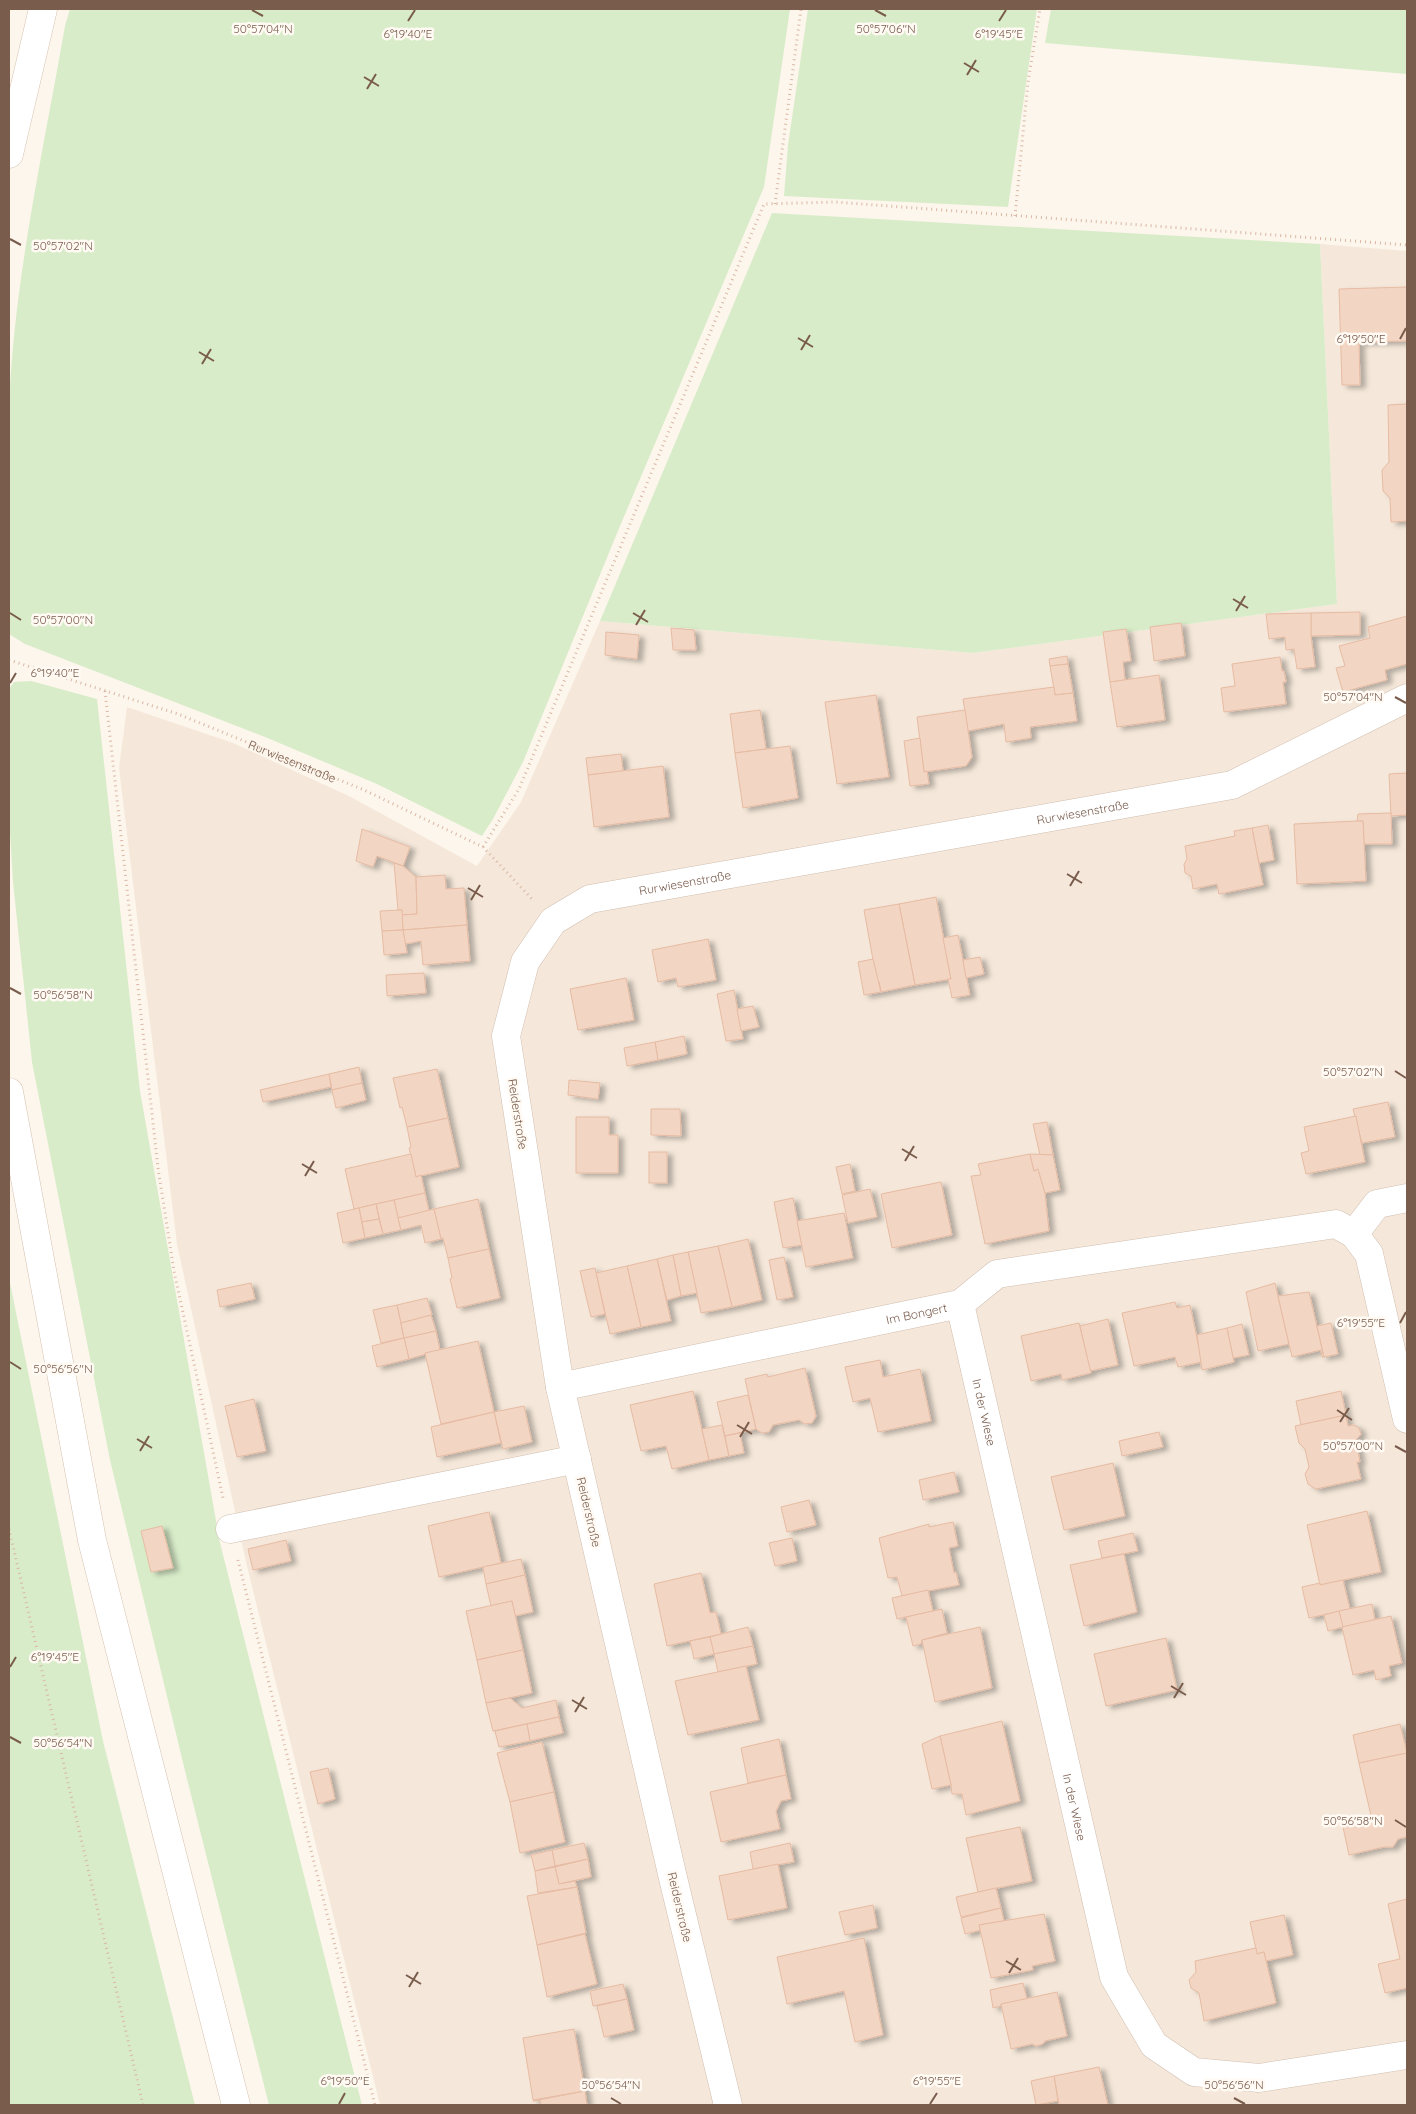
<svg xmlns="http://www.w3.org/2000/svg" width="1416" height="2114" font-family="Quicksand,sans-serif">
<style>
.residential{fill:#f5e8da}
.green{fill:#d8ecc9}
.building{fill:#f3d5c3;stroke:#e6bba3;filter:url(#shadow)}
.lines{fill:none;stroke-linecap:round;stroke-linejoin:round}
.street-casing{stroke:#d1beb0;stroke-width:29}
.secondary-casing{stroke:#d6c0b0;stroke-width:29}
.path{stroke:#d9b8a5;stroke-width:3;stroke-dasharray:1 4;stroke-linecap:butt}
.street{stroke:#fff;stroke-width:28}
.secondary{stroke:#fff;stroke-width:28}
.ticks{fill:none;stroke:#7a5c4d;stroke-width:2}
.labels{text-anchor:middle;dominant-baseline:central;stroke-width:5;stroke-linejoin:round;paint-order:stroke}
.street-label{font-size:12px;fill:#7a5c4d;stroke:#fffaf3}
.ticks-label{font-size:12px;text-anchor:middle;fill:#7a5c4d;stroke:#fffaf3;stroke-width:5;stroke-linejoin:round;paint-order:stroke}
</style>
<defs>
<filter id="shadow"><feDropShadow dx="5.5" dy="3" stdDeviation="2.5" flood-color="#0004"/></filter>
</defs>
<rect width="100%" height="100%" fill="#fdf6ec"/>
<path class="residential" d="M1320,244L1407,251V2105H380L246,1562L177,1244L119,768L127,707L233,743L349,796L477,866L521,802L600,621L973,653L1337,604Z"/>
<g class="green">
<path d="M70,9H790L764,187L620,526L523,762L493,819L482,836L377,784L265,737L25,644L9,634C9,558 6,482 9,407C14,279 43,153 65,26Z"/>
<path d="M808,9H1037L1008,207L784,196L788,145Z"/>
<path d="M1051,9H1407V74L1045,43Z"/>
<path d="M772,213L1320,244L1337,604L973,653L600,621Z"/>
<path d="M31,681L97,699L140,1091L220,1543L362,2105H269L186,1775L110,1460L32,1062L13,882L9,816V689L14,682Z"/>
<path d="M9,1278L103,1741L195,2105H9Z"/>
</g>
<g class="building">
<path d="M1407,287V341L1359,342L1360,385H1342L1339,289Z"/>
<path d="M1407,404V529V521L1391,522L1390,498L1383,491L1382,470L1389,462L1388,405Z"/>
<path d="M1360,612V635L1311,636V613Z"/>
<path d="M1311,613V636L1315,667L1297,669L1294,649L1286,650L1285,637L1269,639L1266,614Z"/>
<path d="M1407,616V664L1385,670L1387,680L1343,692L1336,668L1345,666L1339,646L1370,638L1368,627Z"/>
<path d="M1181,623L1185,656L1154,661L1150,627Z"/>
<path d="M671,628L694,630L696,650H673Z"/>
<path d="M1126,629L1131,661L1123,662L1125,680L1110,682L1103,632Z"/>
<path d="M606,632L639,635L637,659L605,655Z"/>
<path d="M1067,656L1068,664L1050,666L1049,659Z"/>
<path d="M1280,657L1282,671H1284L1286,682H1283L1286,704L1224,712L1221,688L1235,686L1232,664Z"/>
<path d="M1068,664L1073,693L1055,695L1050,666Z"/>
<path d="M1159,675L1165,720L1117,727L1110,682Z"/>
<path d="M1054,687L1055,695L1073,693L1077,721L1030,727L1031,738L1006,742L1004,724L968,731L963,699Z"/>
<path d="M876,695L889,777L837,784L825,702Z"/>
<path d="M760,710L766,749L735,753L730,714Z"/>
<path d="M965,710L972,757L966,766L924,772L917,717Z"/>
<path d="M920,738L924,772L927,771L929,784L910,786L904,741Z"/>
<path d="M790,746L798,798L743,808L735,753Z"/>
<path d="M621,754L623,771L588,775L586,758Z"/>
<path d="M663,766L669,817L594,827L588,775Z"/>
<path d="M1407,773V815L1391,816L1389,774Z"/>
<path d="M1391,813L1392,844H1364L1363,821H1357L1358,814Z"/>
<path d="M1357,821H1363L1366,881L1297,884L1294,824Z"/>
<path d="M1268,825L1274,860L1259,863L1252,828Z"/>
<path d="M1252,828L1263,885L1219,894L1217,884L1193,889L1191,876L1185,873L1184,864L1187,859L1185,846L1235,836L1234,831Z"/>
<path d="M362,829L410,847L403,866L377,856L373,867L356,861Z"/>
<path d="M394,863L403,866L416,877L417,914L401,915L402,910H398Z"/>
<path d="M445,875L446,889L464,888L467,925L403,930L401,915L417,914L416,877Z"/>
<path d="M936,897L951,979L915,985L899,904Z"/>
<path d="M899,904L915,985L881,992L879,982H877L864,910Z"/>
<path d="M402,910L403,930L382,931L380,911Z"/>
<path d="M467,925L470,961L423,965L421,941L405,944L403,930Z"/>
<path d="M403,930L407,953L384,955L382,931Z"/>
<path d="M958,935L970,995L952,998L948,979H951L943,938Z"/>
<path d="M708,939L716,980L678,987L676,978L658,982L652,950Z"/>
<path d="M980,957L984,974L966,978L963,960Z"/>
<path d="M873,959L881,992L864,995L858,962Z"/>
<path d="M424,973L426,993L387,996L386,975Z"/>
<path d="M626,978L634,1020L578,1030L570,989Z"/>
<path d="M734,990L743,1039L726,1041L717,994Z"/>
<path d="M753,1006L759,1027L741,1031L737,1009Z"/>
<path d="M684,1036L687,1054L658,1060L655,1042Z"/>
<path d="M655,1042L658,1060L627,1066L624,1048Z"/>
<path d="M359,1067L362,1083L332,1090L329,1074Z"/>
<path d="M437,1069L448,1118L407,1127L402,1107L400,1108L393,1078Z"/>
<path d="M329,1074L331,1087L263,1102L260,1090Z"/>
<path d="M569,1080L600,1083L598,1099L568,1095Z"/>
<path d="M362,1083L366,1100L336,1108L332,1090Z"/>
<path d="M1388,1102L1395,1137L1362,1143L1353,1109Z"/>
<path d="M651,1109H680L681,1136L651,1135Z"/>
<path d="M1356,1116L1365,1162L1306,1174L1301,1153L1309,1151L1304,1127Z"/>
<path d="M576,1117H609V1135H618V1173H576Z"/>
<path d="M448,1118L459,1167L416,1177L409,1148L411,1147L407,1127Z"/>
<path d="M1047,1122L1053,1155H1040L1033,1124Z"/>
<rect x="649" y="1152" width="18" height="31"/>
<path d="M411,1154L416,1177L421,1175L425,1193L354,1209L345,1169Z"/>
<path d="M1030,1154L1034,1171L1038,1169L1045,1193L1049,1231L985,1244L971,1176L981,1175L978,1164Z"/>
<path d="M1030,1154L1053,1155L1060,1190L1045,1193L1038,1169L1034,1171Z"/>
<path d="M850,1164L855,1191L842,1194L836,1167Z"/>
<path d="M941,1182L952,1235L892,1248L881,1194Z"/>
<path d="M870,1189L877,1217L848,1223L842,1195Z"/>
<path d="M425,1193L429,1211L398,1218L394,1200Z"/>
<path d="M793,1198L802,1245L783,1248L774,1202Z"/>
<path d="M478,1199L489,1249L448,1258L443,1238L441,1239L434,1209Z"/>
<path d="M394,1200L401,1230L383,1234L376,1204Z"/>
<path d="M376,1204L379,1219L362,1222L359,1208Z"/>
<path d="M359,1208L365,1238L343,1243L337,1213Z"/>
<path d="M434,1209L441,1239L425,1243L421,1225L401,1230L398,1218Z"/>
<path d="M844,1213L853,1258L806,1267L797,1221Z"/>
<path d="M379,1219L383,1234L365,1238L362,1222Z"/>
<path d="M748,1239L762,1300L732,1307L718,1246Z"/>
<path d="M718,1246L732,1307L701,1313L688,1252Z"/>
<path d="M489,1249L500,1298L457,1308L450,1279L452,1278L448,1258Z"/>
<path d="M688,1252L697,1293L681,1296L673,1255Z"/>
<path d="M673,1255L681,1296L667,1300L657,1259Z"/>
<path d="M784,1257L793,1297L777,1300L769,1260Z"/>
<path d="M657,1259L671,1321L641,1327L627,1266Z"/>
<path d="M627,1266L641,1327L610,1334L596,1273Z"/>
<path d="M595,1268L605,1314L591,1317L580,1271Z"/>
<path d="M251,1283L255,1299L220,1307L217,1290Z"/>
<path d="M1275,1283L1289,1344L1258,1351L1246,1292Z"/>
<path d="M1309,1292L1324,1357H1322L1321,1350L1292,1357L1278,1296Z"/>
<path d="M427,1298L432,1315L401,1323L397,1305Z"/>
<path d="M1175,1302L1177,1308L1190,1305L1202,1362L1178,1367L1175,1357L1134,1366L1122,1313Z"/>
<path d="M397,1305L404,1338L381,1343L373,1310Z"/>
<path d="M431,1315L436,1331L404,1338L401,1323Z"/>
<path d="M1108,1319L1118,1365L1090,1371L1080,1326Z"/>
<path d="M1079,1323L1091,1373L1062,1380L1061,1374L1031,1381L1021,1336Z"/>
<path d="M1331,1323L1338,1354L1324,1357L1317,1326Z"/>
<path d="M1242,1324L1249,1355L1233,1358L1227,1328Z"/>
<path d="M1227,1328L1234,1362L1202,1370L1197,1335Z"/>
<path d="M436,1331L440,1350L409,1359L404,1338Z"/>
<path d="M404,1338L409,1359L377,1367L372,1346Z"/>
<path d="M478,1341L494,1412L441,1424L425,1353Z"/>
<path d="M880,1360L883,1377L920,1369L931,1421L878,1432L870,1398L853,1402L845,1367Z"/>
<path d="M805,1368L816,1416L812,1423L805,1424L799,1420L773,1425L769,1432L762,1433L756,1429L745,1379L767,1374L768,1377Z"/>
<path d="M693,1391L709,1460L672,1469L666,1446L641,1451L630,1405Z"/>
<path d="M1341,1391L1346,1415L1301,1425L1296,1401Z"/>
<path d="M748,1395L756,1429L725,1436L717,1402Z"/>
<path d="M254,1399L266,1451L237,1457L225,1406Z"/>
<path d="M524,1406L532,1442L503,1449L494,1412Z"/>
<path d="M494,1412L501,1443L437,1457L431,1427Z"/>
<path d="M1346,1415L1348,1426L1354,1425L1359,1428L1361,1434L1356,1440L1360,1462H1357L1361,1479L1316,1489L1308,1484L1305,1474L1309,1467L1305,1449L1299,1443L1295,1426Z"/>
<path d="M722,1425L729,1456L709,1460L702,1429Z"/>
<path d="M1159,1432L1163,1447L1122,1456L1119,1441Z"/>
<path d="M740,1433L744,1453L729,1456L725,1436Z"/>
<path d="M1113,1463L1125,1516L1064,1530L1051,1477Z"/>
<path d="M954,1472L959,1492L923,1500L919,1480Z"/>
<path d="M809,1500L816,1525L787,1532L781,1507Z"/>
<path d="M1367,1511L1381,1572L1320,1585L1307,1525Z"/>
<path d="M489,1512L501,1563L439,1577L428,1526Z"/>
<path d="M953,1522L958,1546L949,1548L954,1573L956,1572L959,1585L902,1596L897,1577L888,1578L879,1538L929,1524V1527Z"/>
<path d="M162,1526L173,1568L151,1572L141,1531Z"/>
<path d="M1133,1533L1138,1551L1102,1558L1098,1541Z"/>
<path d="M792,1538L797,1561L775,1566L769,1543Z"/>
<path d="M286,1540L291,1561L253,1570L248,1549Z"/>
<path d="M1124,1554L1137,1612L1084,1626L1070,1565Z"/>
<path d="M521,1559L525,1575L486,1584L483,1567Z"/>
<path d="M701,1573L710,1613L716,1612L721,1634L667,1646L654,1584Z"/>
<path d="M525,1575L533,1612L515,1616L512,1601L491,1606L486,1584Z"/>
<path d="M1343,1580L1350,1609L1309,1618L1302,1587L1320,1583V1585Z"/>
<path d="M928,1590L933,1611L897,1619L892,1598Z"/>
<path d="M512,1601L523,1650L477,1660L466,1611Z"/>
<path d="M1372,1604L1375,1620L1342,1627L1339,1611Z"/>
<path d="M942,1609L947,1633L922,1640L921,1644L913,1646L906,1617Z"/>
<path d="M1339,1611L1343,1627L1328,1631L1324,1615Z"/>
<path d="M1391,1616L1402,1663L1389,1666L1391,1676L1376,1680L1374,1670L1353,1675L1342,1627Z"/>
<path d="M748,1627L753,1646L714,1654L710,1637Z"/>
<path d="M980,1627L992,1688L935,1702L922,1640Z"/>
<path d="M710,1637L714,1654L694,1659L690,1641Z"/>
<path d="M1166,1638L1177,1690L1106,1706L1094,1654Z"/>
<path d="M753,1646L757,1664L718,1672L714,1654Z"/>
<path d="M523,1650L532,1693L486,1703L477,1660Z"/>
<path d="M746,1666L759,1720L688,1735L675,1681Z"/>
<path d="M510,1698L522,1708L556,1700L559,1717L493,1731L486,1703Z"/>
<path d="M559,1717L563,1733L530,1741L527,1724Z"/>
<path d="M1002,1721L1020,1801L966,1815L962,1794H952L951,1785L940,1736Z"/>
<path d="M527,1724L530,1741L499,1747L495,1731Z"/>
<path d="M1400,1724L1407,1753L1359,1763L1353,1735Z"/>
<path d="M940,1736L951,1785L932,1789L922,1744Z"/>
<path d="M779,1739L786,1775L748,1783L741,1748Z"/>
<path d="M542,1742L554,1792L510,1802L497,1753Z"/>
<path d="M1407,1753V1837L1398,1839L1393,1847H1384L1349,1855L1343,1827L1372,1820L1359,1763Z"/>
<path d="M328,1768L335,1799L318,1804L310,1772Z"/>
<path d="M786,1775L791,1799L781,1801L776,1811L780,1829L721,1842L710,1792Z"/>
<path d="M554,1792L565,1842L520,1853L510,1802Z"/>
<path d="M1020,1827L1032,1881L978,1892L966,1838Z"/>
<path d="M584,1843L588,1859L555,1866L552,1850Z"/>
<path d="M790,1843L794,1862L753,1869L750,1852Z"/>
<path d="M552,1850L555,1866L535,1871L531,1855Z"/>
<path d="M588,1859L591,1877L559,1884L555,1867Z"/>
<path d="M778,1864L787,1908L728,1920L719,1876Z"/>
<path d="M555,1867L559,1884L575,1881L577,1887L538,1893L535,1871Z"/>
<path d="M577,1887L586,1933L537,1945L527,1896Z"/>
<path d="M996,1888L1001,1908L961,1917L956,1897Z"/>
<path d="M1407,1899V1988L1385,1993L1378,1964L1400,1959L1388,1904Z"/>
<path d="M873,1905L877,1928L845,1935L839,1912Z"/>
<path d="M1001,1908L1004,1921L979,1925L981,1930L965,1934L961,1918Z"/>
<path d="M1044,1914L1055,1961L1032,1966L1033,1970L991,1978L979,1925Z"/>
<path d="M1284,1915L1293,1955L1266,1961L1264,1952L1257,1954L1250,1922Z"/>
<path d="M585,1934L597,1984L547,1997L537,1945Z"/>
<path d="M864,1938L883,2035L855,2042L844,1991L787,2004L777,1957Z"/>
<path d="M1256,1948L1257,1954L1264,1952L1276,2003L1204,2021L1199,1993L1191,1988L1189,1980L1196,1972L1195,1961Z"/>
<path d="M1023,1983L1027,1999L1001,2004V2006L993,2008L990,1990Z"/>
<path d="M623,1984L627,1999L593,2006L590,1991Z"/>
<path d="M1057,1992L1067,2036L1045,2041L1043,2044L1036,2046L1032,2044L1011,2049L1001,2004Z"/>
<path d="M627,1999L634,2030L604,2037L597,2006Z"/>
<path d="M574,2029L585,2091L533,2100L523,2038Z"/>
<path d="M1099,2067L1108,2105H1059L1054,2076Z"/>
<path d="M1054,2076L1058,2101L1036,2105L1031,2081Z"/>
<path d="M585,2091L587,2105H541L540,2100L533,2101Z"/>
</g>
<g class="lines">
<defs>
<g id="street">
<path d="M1354,1234L1377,1204L1407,1198"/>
<path id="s2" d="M960,1304L1114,1977L1154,2045L1194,2072L1259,2078L1407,2055"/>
<path id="s3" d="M560,1387L960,1304L997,1274L1336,1224L1354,1234L1369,1254L1407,1419"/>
<path d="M230,1529L577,1459"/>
<path id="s4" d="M728,2105L673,1878L560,1387L506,1036L525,962L553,921L590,899L1232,785L1407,698"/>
</g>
<g id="secondary">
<path d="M9,154L43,9"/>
<path d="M9,1092L92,1540L236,2105"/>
</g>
</defs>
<use href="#street" class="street-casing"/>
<use href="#secondary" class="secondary-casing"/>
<g class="path">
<path d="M775,204L801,9"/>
<path d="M1015,216L1028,82L1040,9"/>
<path id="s1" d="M9,660L178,714L364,790L483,847L532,899"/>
<path d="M105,691L158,1168L174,1271L223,1498"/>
<path d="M483,847L519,789L764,204L835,202L1407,245"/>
<path d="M9,1529L143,2105"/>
<path d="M238,1560L375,2105"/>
</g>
<use href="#street" class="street"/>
<use href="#secondary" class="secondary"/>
</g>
<path class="ticks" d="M252,10L263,16M875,10L886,16M408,21L415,10M999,21L1006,10M964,63L979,72M967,75L976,60M364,77L379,86M367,89L376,74M10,239L21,245M798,338L813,347M1400,339L1406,328M801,350L810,335M199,352L214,361M202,364L211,349M1233,599L1248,608M1236,611L1245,596M10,613L21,620M633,613L648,622M636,625L645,610M10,683L16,673M1395,697L1406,703M1067,874L1082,883M1070,886L1079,871M468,888L483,897M471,900L480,885M10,988L21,994M1395,1071L1406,1078M902,1149L917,1158M905,1161L914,1146M302,1164L317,1173M305,1176L314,1161M1400,1323L1406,1312M10,1362L21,1369M1337,1410L1352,1420M1340,1422L1349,1408M737,1425L752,1434M740,1437L749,1422M137,1439L152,1448M1395,1446L1406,1452M140,1451L149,1436M10,1667L16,1657M1171,1686L1186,1695M1174,1698L1183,1683M572,1700L587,1709M575,1712L584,1697M10,1737L21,1743M1395,1820L1406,1827M1006,1961L1021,1970M1009,1973L1018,1958M406,1975L421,1984M409,1987L418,1972M611,2098L621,2104M1234,2098L1245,2104M339,2104L345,2093M930,2104L937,2093"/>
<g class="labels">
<g class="street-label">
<text stroke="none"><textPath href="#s1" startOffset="301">Rurwiesenstraße</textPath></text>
<text stroke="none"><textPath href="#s4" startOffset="1762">Rurwiesenstraße</textPath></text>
<text stroke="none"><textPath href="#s4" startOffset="1358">Rurwiesenstraße</textPath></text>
<text transform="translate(518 1114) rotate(81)">Reiderstraße</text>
<text stroke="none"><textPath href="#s3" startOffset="364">Im Bongert</textPath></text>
<text stroke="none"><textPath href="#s2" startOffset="111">In der Wiese</textPath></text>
<text transform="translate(589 1512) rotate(77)">Reiderstraße</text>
<text stroke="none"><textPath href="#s2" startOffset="516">In der Wiese</textPath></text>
<text transform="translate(680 1907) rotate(77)">Reiderstraße</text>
</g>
</g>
<g class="ticks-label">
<text x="263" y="33">50°57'04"N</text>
<text x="886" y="33">50°57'06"N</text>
<text x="408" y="38">6°19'40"E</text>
<text x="999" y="38">6°19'45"E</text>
<text x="63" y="250">50°57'02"N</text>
<text x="1361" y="343">6°19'50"E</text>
<text x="63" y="624">50°57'00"N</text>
<text x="55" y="677">6°19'40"E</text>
<text x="1353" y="701">50°57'04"N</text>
<text x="63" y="999">50°56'58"N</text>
<text x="1353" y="1076">50°57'02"N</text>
<text x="1361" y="1327">6°19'55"E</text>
<text x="63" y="1373">50°56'56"N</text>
<text x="1353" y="1450">50°57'00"N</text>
<text x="55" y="1661">6°19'45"E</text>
<text x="63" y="1747">50°56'54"N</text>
<text x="1353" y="1825">50°56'58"N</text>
<text x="345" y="2085">6°19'50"E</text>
<text x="937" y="2085">6°19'55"E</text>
<text x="611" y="2089">50°56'54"N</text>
<text x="1234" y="2089">50°56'56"N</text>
</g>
<rect width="1416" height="2114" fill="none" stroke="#7a5c4d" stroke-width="20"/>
</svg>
